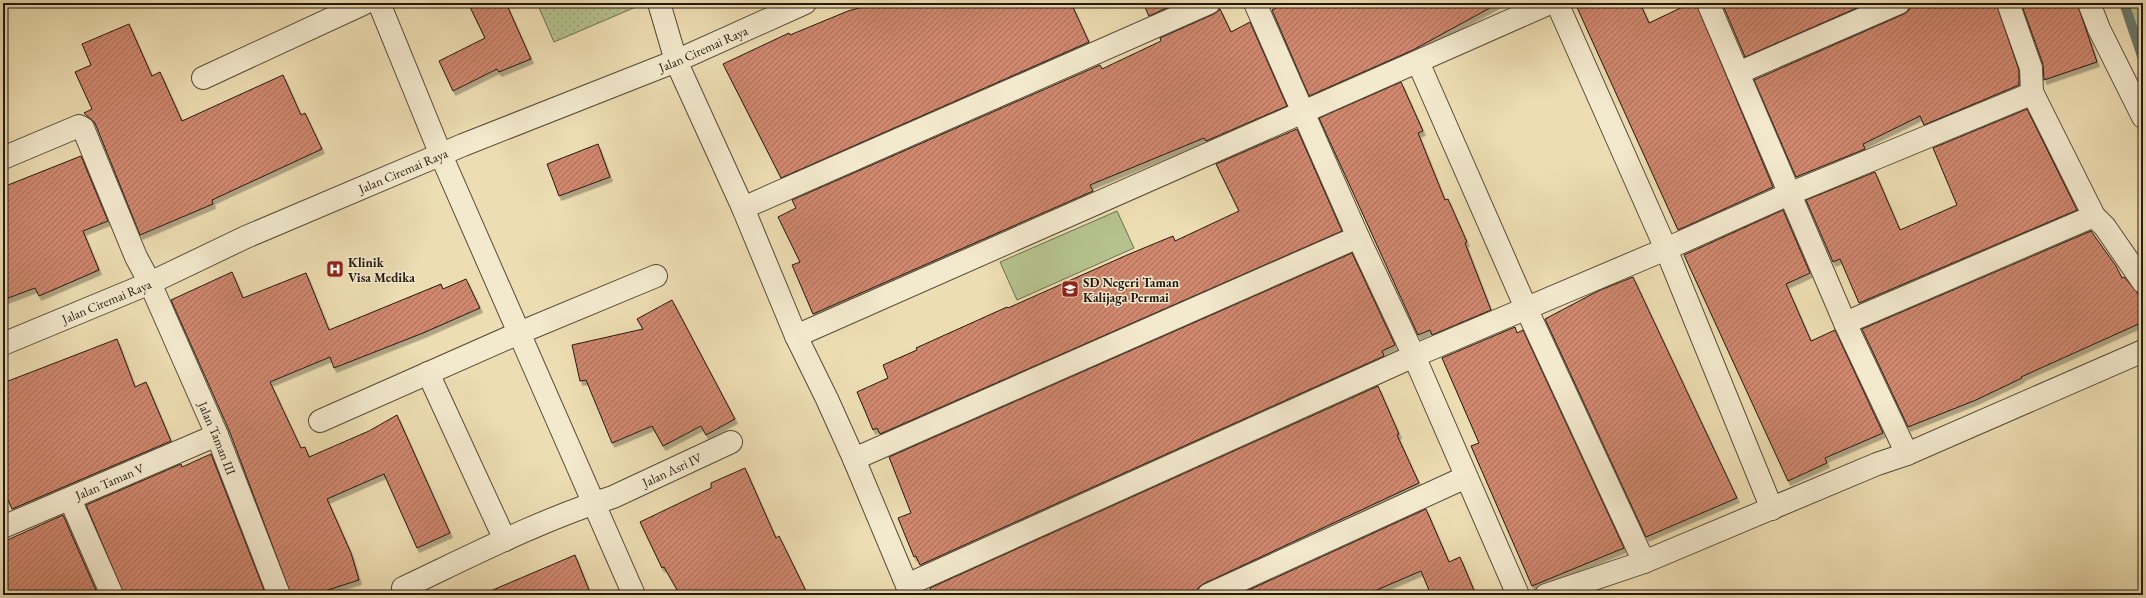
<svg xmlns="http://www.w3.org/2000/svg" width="2146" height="598" font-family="'EB Garamond',serif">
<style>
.grass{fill:url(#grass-dots);stroke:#6c6e4e}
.garden{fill:#b5c28e;stroke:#6c6e4e}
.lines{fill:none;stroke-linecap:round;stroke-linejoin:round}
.stream{stroke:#6a7b6e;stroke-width:10}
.building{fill:url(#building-hatch);stroke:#24190f;filter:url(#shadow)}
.minor-casing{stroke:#564a38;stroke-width:24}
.minor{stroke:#f3e9cd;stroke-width:22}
.labels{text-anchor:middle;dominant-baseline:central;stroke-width:3;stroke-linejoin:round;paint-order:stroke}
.street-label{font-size:13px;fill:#24190f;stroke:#f3e9cd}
.poi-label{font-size:13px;font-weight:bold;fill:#24190f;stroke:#f3e9cd;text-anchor:start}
</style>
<defs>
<pattern id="grass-dots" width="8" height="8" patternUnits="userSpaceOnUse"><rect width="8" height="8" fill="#b5c28e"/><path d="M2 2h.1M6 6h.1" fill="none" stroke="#9ca679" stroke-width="1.8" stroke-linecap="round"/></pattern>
<pattern id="building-hatch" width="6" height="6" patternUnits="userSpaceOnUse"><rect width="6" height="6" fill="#cf876e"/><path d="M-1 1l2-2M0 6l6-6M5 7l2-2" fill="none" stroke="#a86e59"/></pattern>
<filter id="shadow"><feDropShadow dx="2.5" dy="4.5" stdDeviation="0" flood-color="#0004"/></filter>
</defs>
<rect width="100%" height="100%" fill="#edddb2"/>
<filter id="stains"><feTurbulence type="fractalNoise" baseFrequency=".005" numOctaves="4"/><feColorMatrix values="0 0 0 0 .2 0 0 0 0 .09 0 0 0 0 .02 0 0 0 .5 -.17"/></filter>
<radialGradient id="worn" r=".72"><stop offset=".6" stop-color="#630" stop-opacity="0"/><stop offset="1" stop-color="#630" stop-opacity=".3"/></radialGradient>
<g class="grass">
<path d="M537,3H645L554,42Z"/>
<path d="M2127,3H2143V52Z"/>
</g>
<path class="garden" d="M1117,211L1134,248L1017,300L1000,262Z"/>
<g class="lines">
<path class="stream" d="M2124,3L2143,59"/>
</g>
<g class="building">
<path d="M468,3H506L531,59L499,72L497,69L453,91L439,61L485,38Z"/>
<path d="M876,3H1071L1089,42L781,178L723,64L789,33L790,35L848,11Z"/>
<path d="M1143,3H1178L1149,16Z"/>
<path d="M1285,3H1499L1413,50L1309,96L1272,10Z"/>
<path d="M1575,3H1640L1649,23L1691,3H1696L1773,187L1678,230Z"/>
<path d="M1722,3H1868L1745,57Z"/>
<path d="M1911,3H1996L2019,70V85L1924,125L1920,116L1863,144L1865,149L1796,177L1754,80L1904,14L1909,10Z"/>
<path d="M2021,3H2077L2097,62L2044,80L2043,64Z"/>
<path d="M1220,9L1231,32L1250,22L1287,106L1206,141L1204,138L1090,185L1093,191L813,314L792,265L800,262L778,217L796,208L792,200L1100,65L1102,69L1161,41L1160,38L1214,14Z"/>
<path d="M129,24L152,76L160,72L182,121L283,75L301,115L305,113L322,149L212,200L213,204L140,235L95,123L84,113L92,109L75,72L91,65L82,44Z"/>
<path d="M1401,82L1423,131L1418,133L1445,200L1448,199L1467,242L1465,243L1491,310L1432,335L1430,330L1418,335L1319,118Z"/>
<path d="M2027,109L2077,210L1859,303L1840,259L1833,262L1806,200L1875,172L1900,230L1957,205L1933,148Z"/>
<path d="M1297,129L1342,231L880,434L877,428L873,430L857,392L888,378L883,365L917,350L916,348L1007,307L1008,308L1127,255L1173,236L1175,241L1239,211L1216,164Z"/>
<path d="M598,144L610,177L559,196L547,164Z"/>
<path d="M81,156L108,221L83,231L99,270L39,296L35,288L3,300V187Z"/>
<path d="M1783,210L1810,273L1786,284L1811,341L1835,330L1883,433L1825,458L1827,463L1788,481L1684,255Z"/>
<path d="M2091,231L2116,266L2122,278L2124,277L2137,292L2143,307V322L2021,377L2022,378L1976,400L1908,427L1862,329Z"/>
<path d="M1352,253L1395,345L1382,351L1384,356L920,565L916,556L914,557L898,518L911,513L889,457Z"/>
<path d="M232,272L243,298L306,273L329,330L441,284L443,289L466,279L480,308L423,333L334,368L330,357L270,382L301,448L305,447L309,457L369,431L397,415L450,533L417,548L384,474L327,499L351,553L359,580L312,595H291L229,430L171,300Z"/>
<path d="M1633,277L1737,498L1646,537L1545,319L1598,291Z"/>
<path d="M672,300L735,419L706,435L701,426L663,446L652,426L612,443L586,380L580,381L572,345L643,329L637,319Z"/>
<path d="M1515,327L1517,333L1523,330L1624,548L1532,586L1471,446L1479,443L1442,358Z"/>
<path d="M117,339L135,387L146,382L171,441L12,509L3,489V383Z"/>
<path d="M1378,386L1399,434L1397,435L1419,483L1203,584L1198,588L1196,595H932L930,588Z"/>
<path d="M211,454L266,595H124L86,505L181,464L182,467Z"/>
<path d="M745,468L776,538L779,536L808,595H680L664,567L662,568L640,522L711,488V483Z"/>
<path d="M1426,509L1449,562L1460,557L1476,595H1431L1421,571L1365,595H1238Z"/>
<path d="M63,515L98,595H3V542Z"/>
<path d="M575,555L591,595H481Z"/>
</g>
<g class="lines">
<defs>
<g id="minor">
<path d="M379,3L441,155L634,595"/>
<path d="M659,3L676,61L743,208L796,336L827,399L854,459L911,595"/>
<path d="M1255,3L1358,237L1414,356L1518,595"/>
<path d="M1557,3L1666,249L1772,509"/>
<path d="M1708,3L1845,323L1907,454"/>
<path d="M2089,3L2099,29L2143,117"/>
<path d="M1418,62L1526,308L1644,562"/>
<path d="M1738,73L1899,3"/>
<path d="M203,78L365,3"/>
<path d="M2032,92L2094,216L2105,227L2143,282"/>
<path id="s1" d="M3,158L79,126L83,128L136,257L150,283L217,435L279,595"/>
<path d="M743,208L1209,3"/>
<path d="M1845,323L2094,216"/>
<path d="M796,336L1550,3"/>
<path id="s2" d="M3,344L150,283L246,237L463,145L676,61L805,3"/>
<path d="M428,373L505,540"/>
<path d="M320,421L519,333L656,276"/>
<path d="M854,459L1358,237"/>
<path d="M70,499L112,595"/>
<path id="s3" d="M3,527L217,435"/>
<path d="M907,585L1414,356L1666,249L1789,194L2026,96L2032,92L2031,68L2008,3"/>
<path id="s4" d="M403,588C471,556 540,520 613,497L731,442"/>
<path d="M1208,595L1466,477"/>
<path d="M1546,595L1644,562L1877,464L1907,454L2143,351"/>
</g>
</defs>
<use href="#minor" class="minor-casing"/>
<use href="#minor" class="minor"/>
</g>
<defs>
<symbol id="hospital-square" viewBox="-11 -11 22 22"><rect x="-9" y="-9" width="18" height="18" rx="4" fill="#8f2418" stroke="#f3e9cd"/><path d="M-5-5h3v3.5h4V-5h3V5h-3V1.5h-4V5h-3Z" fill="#fff"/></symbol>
<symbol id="school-square" viewBox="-11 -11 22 22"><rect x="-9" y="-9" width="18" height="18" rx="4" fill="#8f2418" stroke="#f3e9cd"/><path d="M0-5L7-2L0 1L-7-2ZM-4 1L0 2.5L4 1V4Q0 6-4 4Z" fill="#fff"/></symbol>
</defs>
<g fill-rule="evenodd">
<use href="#hospital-square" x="325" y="259" width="20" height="20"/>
<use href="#school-square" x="1060" y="279" width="20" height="20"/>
</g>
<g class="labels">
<g class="street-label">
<text stroke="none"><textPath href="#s2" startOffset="760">Jalan Ciremai Raya</textPath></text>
<text stroke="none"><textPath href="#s2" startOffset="436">Jalan Ciremai Raya</textPath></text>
<text stroke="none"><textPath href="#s2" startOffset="112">Jalan Ciremai Raya</textPath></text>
<text stroke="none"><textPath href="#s1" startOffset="425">Jalan Taman III</textPath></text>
<text stroke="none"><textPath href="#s4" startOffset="294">Jalan Asri IV</textPath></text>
<text stroke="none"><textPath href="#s3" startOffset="116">Jalan Taman V</textPath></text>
</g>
<g class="poi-label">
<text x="348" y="262">Klinik<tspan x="348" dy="15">Visa Medika</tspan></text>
<text x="1083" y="282">SD Negeri Taman<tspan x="1083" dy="15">Kalijaga Permai</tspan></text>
</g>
</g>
<rect width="2146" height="598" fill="none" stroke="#edddb2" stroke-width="16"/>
<rect x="4" y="4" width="2138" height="590" fill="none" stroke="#24190f" stroke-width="2"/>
<rect x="8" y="8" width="2130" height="582" fill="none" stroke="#24190f"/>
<rect width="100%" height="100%" filter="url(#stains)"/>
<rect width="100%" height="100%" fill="url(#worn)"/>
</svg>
